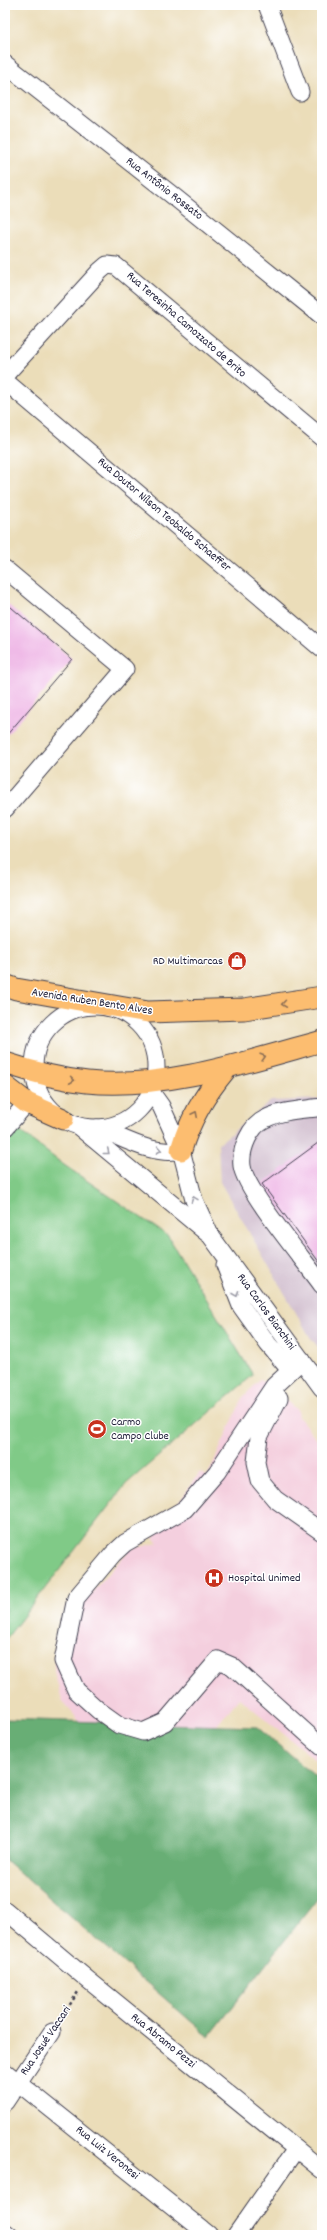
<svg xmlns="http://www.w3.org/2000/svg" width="327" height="2240" font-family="Dekko,sans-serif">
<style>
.built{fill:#f4cfde}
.industrial{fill:#d0bdce}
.green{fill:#80ca87;stroke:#517661}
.forest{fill:#68ae74;stroke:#456858}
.building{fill:#ecace2}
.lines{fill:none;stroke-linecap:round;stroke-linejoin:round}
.minor-casing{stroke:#403e4e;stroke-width:19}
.major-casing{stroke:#403e4e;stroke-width:23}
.path{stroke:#403e4e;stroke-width:2.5;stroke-dasharray:3 3;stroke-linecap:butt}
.minor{stroke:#fff;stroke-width:17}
.major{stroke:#fcbd6f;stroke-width:21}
.oneway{stroke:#8f7055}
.oneway2{stroke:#9c9ca7}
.labels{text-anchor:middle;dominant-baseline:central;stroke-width:3;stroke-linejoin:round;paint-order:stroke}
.street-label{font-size:12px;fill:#22223b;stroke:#fff}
.poi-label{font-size:12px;fill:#22223b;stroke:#fff;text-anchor:start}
</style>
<rect width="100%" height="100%" fill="#fff"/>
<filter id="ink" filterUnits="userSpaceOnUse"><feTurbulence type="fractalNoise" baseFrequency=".025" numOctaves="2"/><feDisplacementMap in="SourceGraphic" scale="8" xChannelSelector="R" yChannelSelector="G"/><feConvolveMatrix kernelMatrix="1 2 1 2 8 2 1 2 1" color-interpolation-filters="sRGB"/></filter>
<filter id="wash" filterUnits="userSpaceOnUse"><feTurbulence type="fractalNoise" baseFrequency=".012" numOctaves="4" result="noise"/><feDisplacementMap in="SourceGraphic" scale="16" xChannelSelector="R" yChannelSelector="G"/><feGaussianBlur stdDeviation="0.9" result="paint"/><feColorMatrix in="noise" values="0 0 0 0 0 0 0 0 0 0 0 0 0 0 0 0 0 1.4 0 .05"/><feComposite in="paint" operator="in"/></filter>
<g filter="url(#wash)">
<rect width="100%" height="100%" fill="#ebddb9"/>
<path class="built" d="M261,1379L298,1411L299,1417L322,1446V1765L239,1698L200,1746L88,1731L62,1701L54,1671L59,1628L70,1606L77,1609L130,1549L158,1543L154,1538L200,1472L207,1477L243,1397Z"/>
<path class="industrial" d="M322,1099V1352L310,1337L220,1182L218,1144L271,1101Z"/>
<path class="green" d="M5,1120L64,1165L168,1236L253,1375L126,1484L5,1640Z"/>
<path class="forest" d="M5,1719L257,1727L322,1782V1893L209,2037L5,1860Z"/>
<g id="blocks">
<g class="building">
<path d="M5,602L72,659L5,737Z"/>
<path d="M322,1140V1266L262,1184Z"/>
</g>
</g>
</g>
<g filter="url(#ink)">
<use href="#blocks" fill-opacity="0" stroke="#403e4e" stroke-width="1"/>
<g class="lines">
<defs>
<g id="minor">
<path d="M267,5L300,92"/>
<path d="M5,64L172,195L322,316"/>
<path d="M5,375L100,271L107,265L116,266L322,438"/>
<path d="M5,381L322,649"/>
<path d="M5,569L125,669L5,809"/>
<circle cx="95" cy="1067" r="61"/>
<path d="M151,1092L161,1106L181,1150L194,1200L210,1235L322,1388"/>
<path d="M322,1107C303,1110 282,1110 265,1119C250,1126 240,1149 242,1166C245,1190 305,1261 322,1285"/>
<path d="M78,1126L207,1233"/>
<path d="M5,1128L27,1103"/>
<path d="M97,1128C122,1137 154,1157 181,1150"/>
<path d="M225,1265L241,1306L268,1344L290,1370"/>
<path d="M302,1360L274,1386L217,1472L185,1509L125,1543L113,1554L76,1598L63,1661L76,1690L98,1710L119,1725L143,1732L165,1722L218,1660L232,1666L322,1747"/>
<path d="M279,1398L259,1437L256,1462L260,1481L275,1499L322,1532"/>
<path d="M5,1910L87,1979L322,2170"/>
<path d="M5,2072L209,2235"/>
<path d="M5,2102L52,2032"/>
<path d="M5,2232L9,2235"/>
<path d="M236,2235L296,2149"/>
</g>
<g id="major">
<path d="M5,985L16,989L148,1012L244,1009L322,997"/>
<path d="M5,1063C32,1072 59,1079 87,1082C163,1090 250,1061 322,1041"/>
<path d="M5,1086L27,1103L63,1119"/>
<path d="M181,1150C190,1119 205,1094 226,1069"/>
</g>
</defs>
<use href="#minor" class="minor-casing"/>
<use href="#major" class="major-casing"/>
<path class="path" d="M60,2020L78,1992"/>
<use href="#minor" class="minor"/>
<use href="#major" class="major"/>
</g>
<defs><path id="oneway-chevron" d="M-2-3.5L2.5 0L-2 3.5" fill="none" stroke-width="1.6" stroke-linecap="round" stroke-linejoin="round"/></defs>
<g class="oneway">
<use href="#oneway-chevron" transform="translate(284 1004) rotate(172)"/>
<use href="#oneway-chevron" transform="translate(263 1057) rotate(-16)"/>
<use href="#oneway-chevron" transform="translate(72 1080) rotate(8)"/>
<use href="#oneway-chevron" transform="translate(195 1114) rotate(-63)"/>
</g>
<g class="oneway2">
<use href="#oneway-chevron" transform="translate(159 1150) rotate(10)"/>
<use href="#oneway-chevron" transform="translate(107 1152) rotate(39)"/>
<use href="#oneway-chevron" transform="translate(194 1199) rotate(-111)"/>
<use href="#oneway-chevron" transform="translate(236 1294) rotate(68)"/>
</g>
</g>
<defs>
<symbol id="shop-disc" viewBox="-11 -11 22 22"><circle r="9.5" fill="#c8321e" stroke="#fff"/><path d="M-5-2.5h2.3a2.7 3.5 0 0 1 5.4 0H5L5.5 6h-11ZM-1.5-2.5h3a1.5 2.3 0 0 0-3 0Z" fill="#fff"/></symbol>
<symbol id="stadium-disc" viewBox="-11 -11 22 22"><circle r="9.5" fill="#c8321e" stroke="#fff"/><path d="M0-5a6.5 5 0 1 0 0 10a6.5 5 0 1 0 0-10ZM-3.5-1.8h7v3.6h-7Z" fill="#fff"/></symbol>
<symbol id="hospital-disc" viewBox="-11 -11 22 22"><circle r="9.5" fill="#c8321e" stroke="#fff"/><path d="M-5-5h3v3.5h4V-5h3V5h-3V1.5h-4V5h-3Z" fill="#fff"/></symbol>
</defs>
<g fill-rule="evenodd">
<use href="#shop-disc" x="226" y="950" width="22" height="22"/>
<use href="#stadium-disc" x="86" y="1418" width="22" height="22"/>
<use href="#hospital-disc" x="203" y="1567" width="22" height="22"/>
</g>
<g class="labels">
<g class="street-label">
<text transform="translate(164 189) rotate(38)">Rua Antônio Rossato</text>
<text transform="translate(186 325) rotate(41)">Rua Teresinha Camozzato de Brito</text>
<text transform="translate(164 515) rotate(40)">Rua Doutor Nílson Teobaldo Schaeffer</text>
<text transform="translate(92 1002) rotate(9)">Avenida Ruben Bento Alves</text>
<text transform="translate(266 1312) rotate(54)">Rua Carlos Bianchini</text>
<text transform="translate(46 2041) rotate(-56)">Rua Josué Vaccari</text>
<text transform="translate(163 2041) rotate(39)">Rua Abramo Pezzi</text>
<text transform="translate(107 2153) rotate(39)">Rua Luiz Veronesi</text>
</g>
<g class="poi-label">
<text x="223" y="961" text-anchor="end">RD Multimarcas</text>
<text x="111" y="1422">Carmo<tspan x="111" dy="14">Campo Clube</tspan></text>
<text x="228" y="1578">Hospital Unimed</text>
</g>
</g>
<rect width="327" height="2240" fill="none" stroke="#fff" stroke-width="20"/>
</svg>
